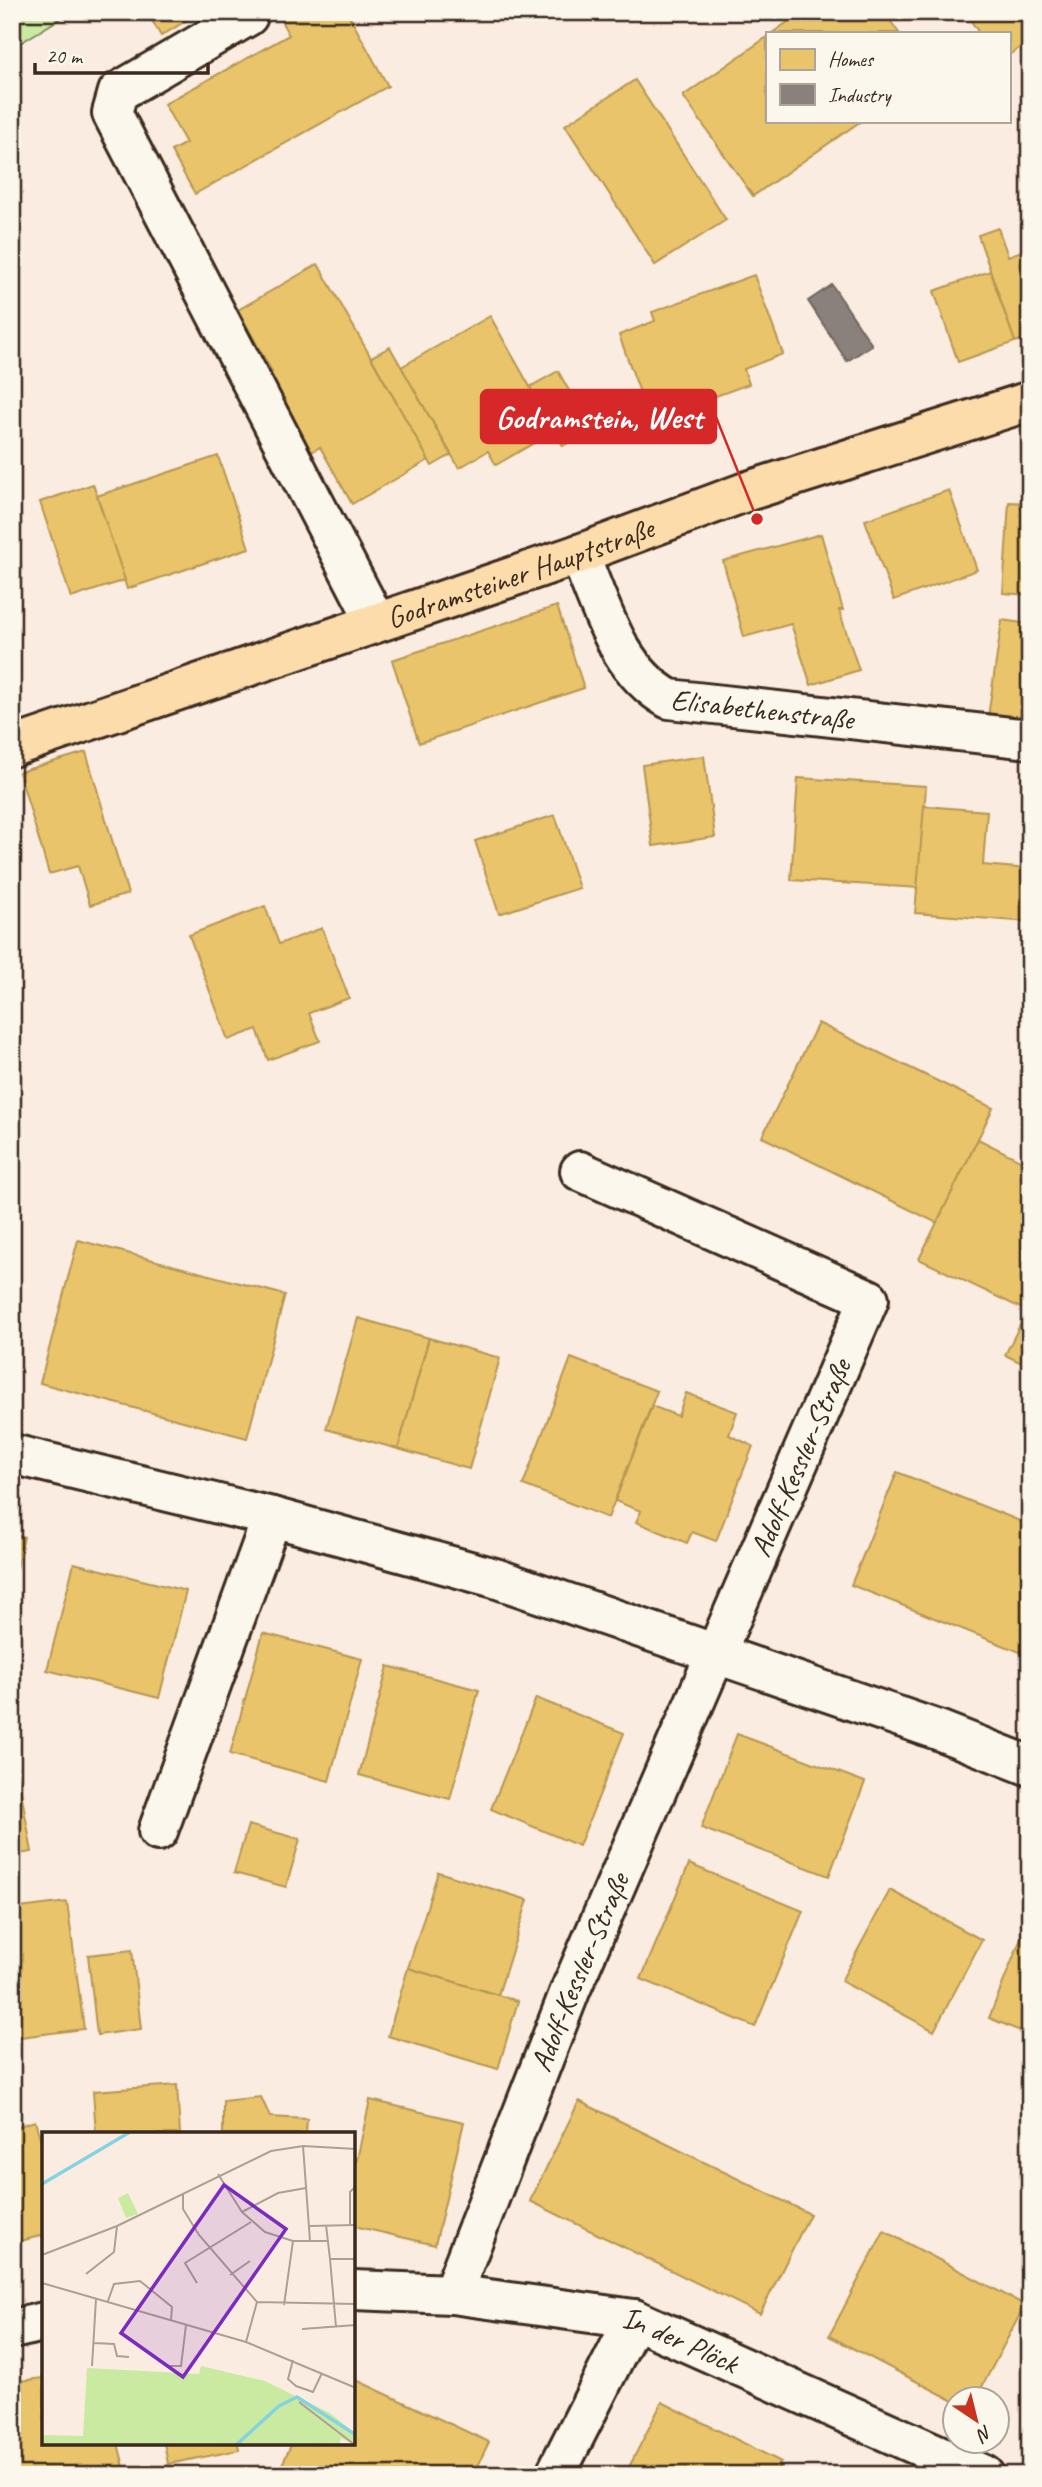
<svg xmlns="http://www.w3.org/2000/svg" width="1042" height="2487" font-family="Caveat,sans-serif">
<style>
.green{fill:#caeaa2;stroke:#828a60;stroke-width:2}
.homes{fill:#e9c46a;stroke:#b59653;stroke-width:2}
.industry{fill:#8a817c;stroke:#726760;stroke-width:2}
.lines{fill:none;stroke-linecap:round;stroke-linejoin:round}
.minor-casing{stroke:#3b2a1e;stroke-width:44}
.major-casing{stroke:#3b2a1e;stroke-width:44}
.minor{stroke:#fbf7ec;stroke-width:38}
.major{stroke:#fddcac;stroke-width:38}
.labels{text-anchor:middle;dominant-baseline:central;stroke-width:7;stroke-linejoin:round;paint-order:stroke}
.street-label{font-size:30px;fill:#3b2a1e;stroke:#fbf7ec}
.inset-river{fill:none;stroke:#84d3e2;stroke-width:3.5}
.inset-road{fill:none;stroke:#ae9e93;stroke-width:2}
.view{fill:#7b2cbf;fill-opacity:0.15;stroke:#7b2cbf;stroke-width:3.5}
.inset-edge{fill:none;stroke:#3b2a1e;stroke-width:3.5}
.leader{fill:none;stroke:#d62828;stroke-width:2.5}
.callout-dot{fill:#d62828;stroke:#fbf7ec;stroke-width:2.5}
.callout{fill:#d62828;stroke:#d62828;stroke-width:2.5}
.callout-label{font-size:32px;text-anchor:middle;font-weight:bold;fill:#fff}
</style>
<rect width="100%" height="100%" fill="#fbece1"/>
<filter id="ink" filterUnits="userSpaceOnUse"><feTurbulence type="fractalNoise" baseFrequency=".0143" numOctaves="2"/><feDisplacementMap in="SourceGraphic" scale="14" xChannelSelector="R" yChannelSelector="G"/><feConvolveMatrix kernelMatrix="1 2 1 2 8 2 1 2 1" color-interpolation-filters="sRGB"/></filter>
<g filter="url(#ink)">
<path class="green" d="M12,12H71L12,48Z"/>
<g class="homes">
<path d="M147,12H200L161,36Z"/>
<path d="M276,12H347L388,86L195,194L171,151L186,143L164,104L289,35Z"/>
<path d="M802,12H884L899,33H772Z"/>
<path d="M965,12H1023L1030,23V41L1009,55V33H979Z"/>
<path d="M767,37V121H861L753,196L683,96Z"/>
<path d="M635,80L726,220L655,265L565,125Z"/>
<path d="M998,228L1008,256L1030,248V337L1015,342L978,235Z"/>
<path d="M318,264L429,460L352,504L320,447L310,453L266,376L272,372L238,310Z"/>
<path d="M990,271L1015,342L958,362L934,291Z"/>
<path d="M754,275L783,354L744,369L749,384L650,420L619,335L655,321L652,312Z"/>
<path d="M490,316L555,431L496,465L488,451L459,468L401,367Z"/>
<path d="M390,347L451,455L432,466L371,357Z"/>
<path d="M558,371L591,430L563,446L530,387Z"/>
<path d="M218,456L249,548L127,589L97,496Z"/>
<path d="M93,484L125,580L71,598L40,502Z"/>
<path d="M949,490L977,570L894,600L865,520Z"/>
<path d="M1009,502L1030,503V595L1003,593Z"/>
<path d="M821,534L843,610H839L859,670L811,685L791,624L744,637L723,561Z"/>
<path d="M557,606L584,688L419,743L392,660Z"/>
<path d="M1002,620L1030,624V723L988,717Z"/>
<path d="M86,752L128,894L90,905L78,866L49,874L19,772Z"/>
<path d="M704,756L715,837L653,846L642,765Z"/>
<path d="M798,778L926,786L919,888L791,880Z"/>
<path d="M924,806L987,811L983,865L1029,869L1030,863V922L915,913Z"/>
<path d="M555,815L579,888L499,914L475,841Z"/>
<path d="M265,906L279,944L322,928L349,998L309,1013L320,1041L268,1060L257,1029L228,1040L189,935Z"/>
<path d="M818,1023L993,1108L937,1223L762,1137Z"/>
<path d="M978,1139L1030,1165V1305L1027,1311L919,1259Z"/>
<path d="M78,1240L285,1295L247,1438L40,1383Z"/>
<path d="M1030,1305V1367L1005,1355Z"/>
<path d="M358,1318L429,1338L398,1449L326,1429Z"/>
<path d="M429,1338L500,1358L469,1469L398,1449Z"/>
<path d="M571,1358L657,1391L608,1518L523,1485Z"/>
<path d="M686,1393L737,1412L729,1435L753,1446L716,1541L692,1532L687,1543L636,1522L641,1511L615,1501L652,1406L678,1416Z"/>
<path d="M897,1472L1030,1525V1656L851,1585Z"/>
<path d="M12,1534L24,1537L12,1590Z"/>
<path d="M74,1563L186,1591L159,1698L47,1670Z"/>
<path d="M263,1633L362,1659L329,1781L230,1754Z"/>
<path d="M388,1666L479,1690L450,1799L359,1775Z"/>
<path d="M536,1698L624,1733L579,1846L491,1809Z"/>
<path d="M737,1734L865,1782L829,1876L701,1828Z"/>
<path d="M12,1742L32,1852L12,1855Z"/>
<path d="M248,1825L300,1839L286,1887L234,1873Z"/>
<path d="M689,1864L803,1911L755,2027L641,1979Z"/>
<path d="M438,1872L528,1900L498,1995L408,1968Z"/>
<path d="M890,1890L982,1940L934,2031L841,1981Z"/>
<path d="M67,1902L84,2029L12,2038V1909Z"/>
<path d="M1024,1931L1030,1934V2035L989,2018Z"/>
<path d="M132,1950L141,2029L97,2035L88,1955Z"/>
<path d="M408,1968L518,2001L498,2069L388,2036Z"/>
<path d="M177,2085L180,2134H96L93,2091Z"/>
<path d="M261,2097L270,2117L307,2119L306,2134H223V2101Z"/>
<path d="M370,2100L464,2122L435,2245L354,2226V2173Z"/>
<path d="M579,2101L810,2214L760,2314L530,2201Z"/>
<path d="M35,2121L44,2151V2235L13,2243L12,2128Z"/>
<path d="M884,2231L1025,2305L975,2400L954,2401L829,2336Z"/>
<path d="M44,2378V2443H118L126,2475H12V2382Z"/>
<path d="M354,2379L489,2442L473,2475H277L292,2443H354Z"/>
<path d="M662,2402L781,2462L774,2475H625Z"/>
<path d="M164,2443H238L239,2450L168,2464Z"/>
</g>
<path class="industry" d="M832,285L872,345L847,361L808,301Z"/>
<g class="lines">
<defs>
<g id="minor">
<path d="M248,16L118,92L112,113L376,622"/>
<path id="s1" d="M579,554C601,605 617,670 669,699L1030,739"/>
<path d="M12,1454L272,1517L495,1578L938,1730L1030,1766"/>
<path d="M158,1831L272,1517"/>
<path id="s2" d="M354,2290L452,2294L634,2319L984,2475"/>
<path id="s3" d="M452,2294L570,1991L869,1299L580,1171"/>
<path d="M12,2329L44,2322"/>
<path d="M555,2475L634,2319"/>
</g>
<g id="major">
<path id="s4" d="M12,747L579,554L748,491L1030,401"/>
</g>
</defs>
<use href="#minor" class="minor-casing"/>
<use href="#major" class="major-casing"/>
<use href="#minor" class="minor"/>
<use href="#major" class="major"/>
</g>
</g>
<g class="labels">
<g class="street-label">
<text stroke="none"><textPath href="#s4" startOffset="537">Godramsteiner Hauptstraße</textPath></text>
<text stroke="none"><textPath href="#s1" startOffset="268">Elisabethenstraße</textPath></text>
<text stroke="none"><textPath href="#s3" startOffset="906">Adolf-Kessler-Straße</textPath></text>
<text stroke="none"><textPath href="#s3" startOffset="346">Adolf-Kessler-Straße</textPath></text>
<text stroke="none"><textPath href="#s2" startOffset="332">In der Plöck</textPath></text>
</g>
</g>
<g transform="translate(42 2132)">
<rect width="313" height="313" fill="#fbece1"/>
<path d="M86,61L96,82L84,86L76,66ZM159,234L223,249L288,281L314,302L313,313L299,306L297,313H0V303L41,304L45,236L157,242Z" fill="#caeaa2"/>
<path class="inset-river" d="M0,52L88,0M194,313L237,274L255,265L314,303"/>
<path class="inset-road" d="M261,14L268,109M176,42L200,80L223,100L251,109H285M141,62V77L157,103L215,170L314,172M200,80L236,61L264,56M284,93L288,127M308,93V60L314,54M267,94L314,93M0,123L75,94L229,19L261,14L314,17M44,142L72,120L75,94M188,143L208,129M0,151L204,210L314,256M155,151L143,131L209,90M66,169L72,152L98,149L130,175L129,188M242,173L251,109M294,195L288,127H314M260,197L314,193M204,210L215,170M52,211L72,212L75,224L87,225M251,228L246,247L254,254L271,260L280,241M50,234L54,167M127,234H139L144,193M257,270L313,313"/>
<path class="view" d="M182,53L244,97L141,245L79,201Z"/>
<rect width="313" height="313" class="inset-edge"/>
</g>
<path class="leader" d="M757 519L716 417"/>
<circle class="callout-dot" cx="757" cy="519" r="7"/>
<rect class="callout" x="481" y="390" width="235" height="53" rx="7"/>
<g class="callout-label">
<text x="599" y="428">Godramstein, West</text>
</g>
<rect width="1042" height="2487" fill="none" stroke="#fbf7ec" stroke-width="42"/>
<rect x="21" y="21" width="1000" height="2445" fill="none" stroke="#3b2a1e" stroke-width="2.5" filter="url(#ink)"/>
<rect x="766" y="32" width="245" height="91" fill="#fbf7ec" stroke="#aea59a" stroke-width="2"/>
<rect x="780" y="49" width="35" height="21" fill="#e9c46a" stroke="#aea59a" stroke-width="2"/>
<text x="828" y="66" font-size="21" fill="#3b2a1e">Homes</text>
<rect x="780" y="84" width="35" height="21" fill="#8a817c" stroke="#aea59a" stroke-width="2"/>
<text x="828" y="102" font-size="21" fill="#3b2a1e">Industry</text>
<g transform="translate(976 2420) rotate(145)"><circle r="33" fill="#fbf7ec" stroke="#aea59a" stroke-width="2"/>
<path d="M0-5L12 26L0 18L-12 26Z" fill="#c8321e"/>
<text y="-10" font-size="19" font-weight="bold" text-anchor="middle" fill="#3b2a1e">N</text>
</g>
<path d="M35 63v10h173v-10" fill="none" stroke="#3b2a1e" stroke-width="3.5"/>
<text x="46" y="63" font-size="21" fill="#3b2a1e" stroke="#fbf7ec" stroke-width="5" paint-order="stroke">20 m</text>
</svg>
